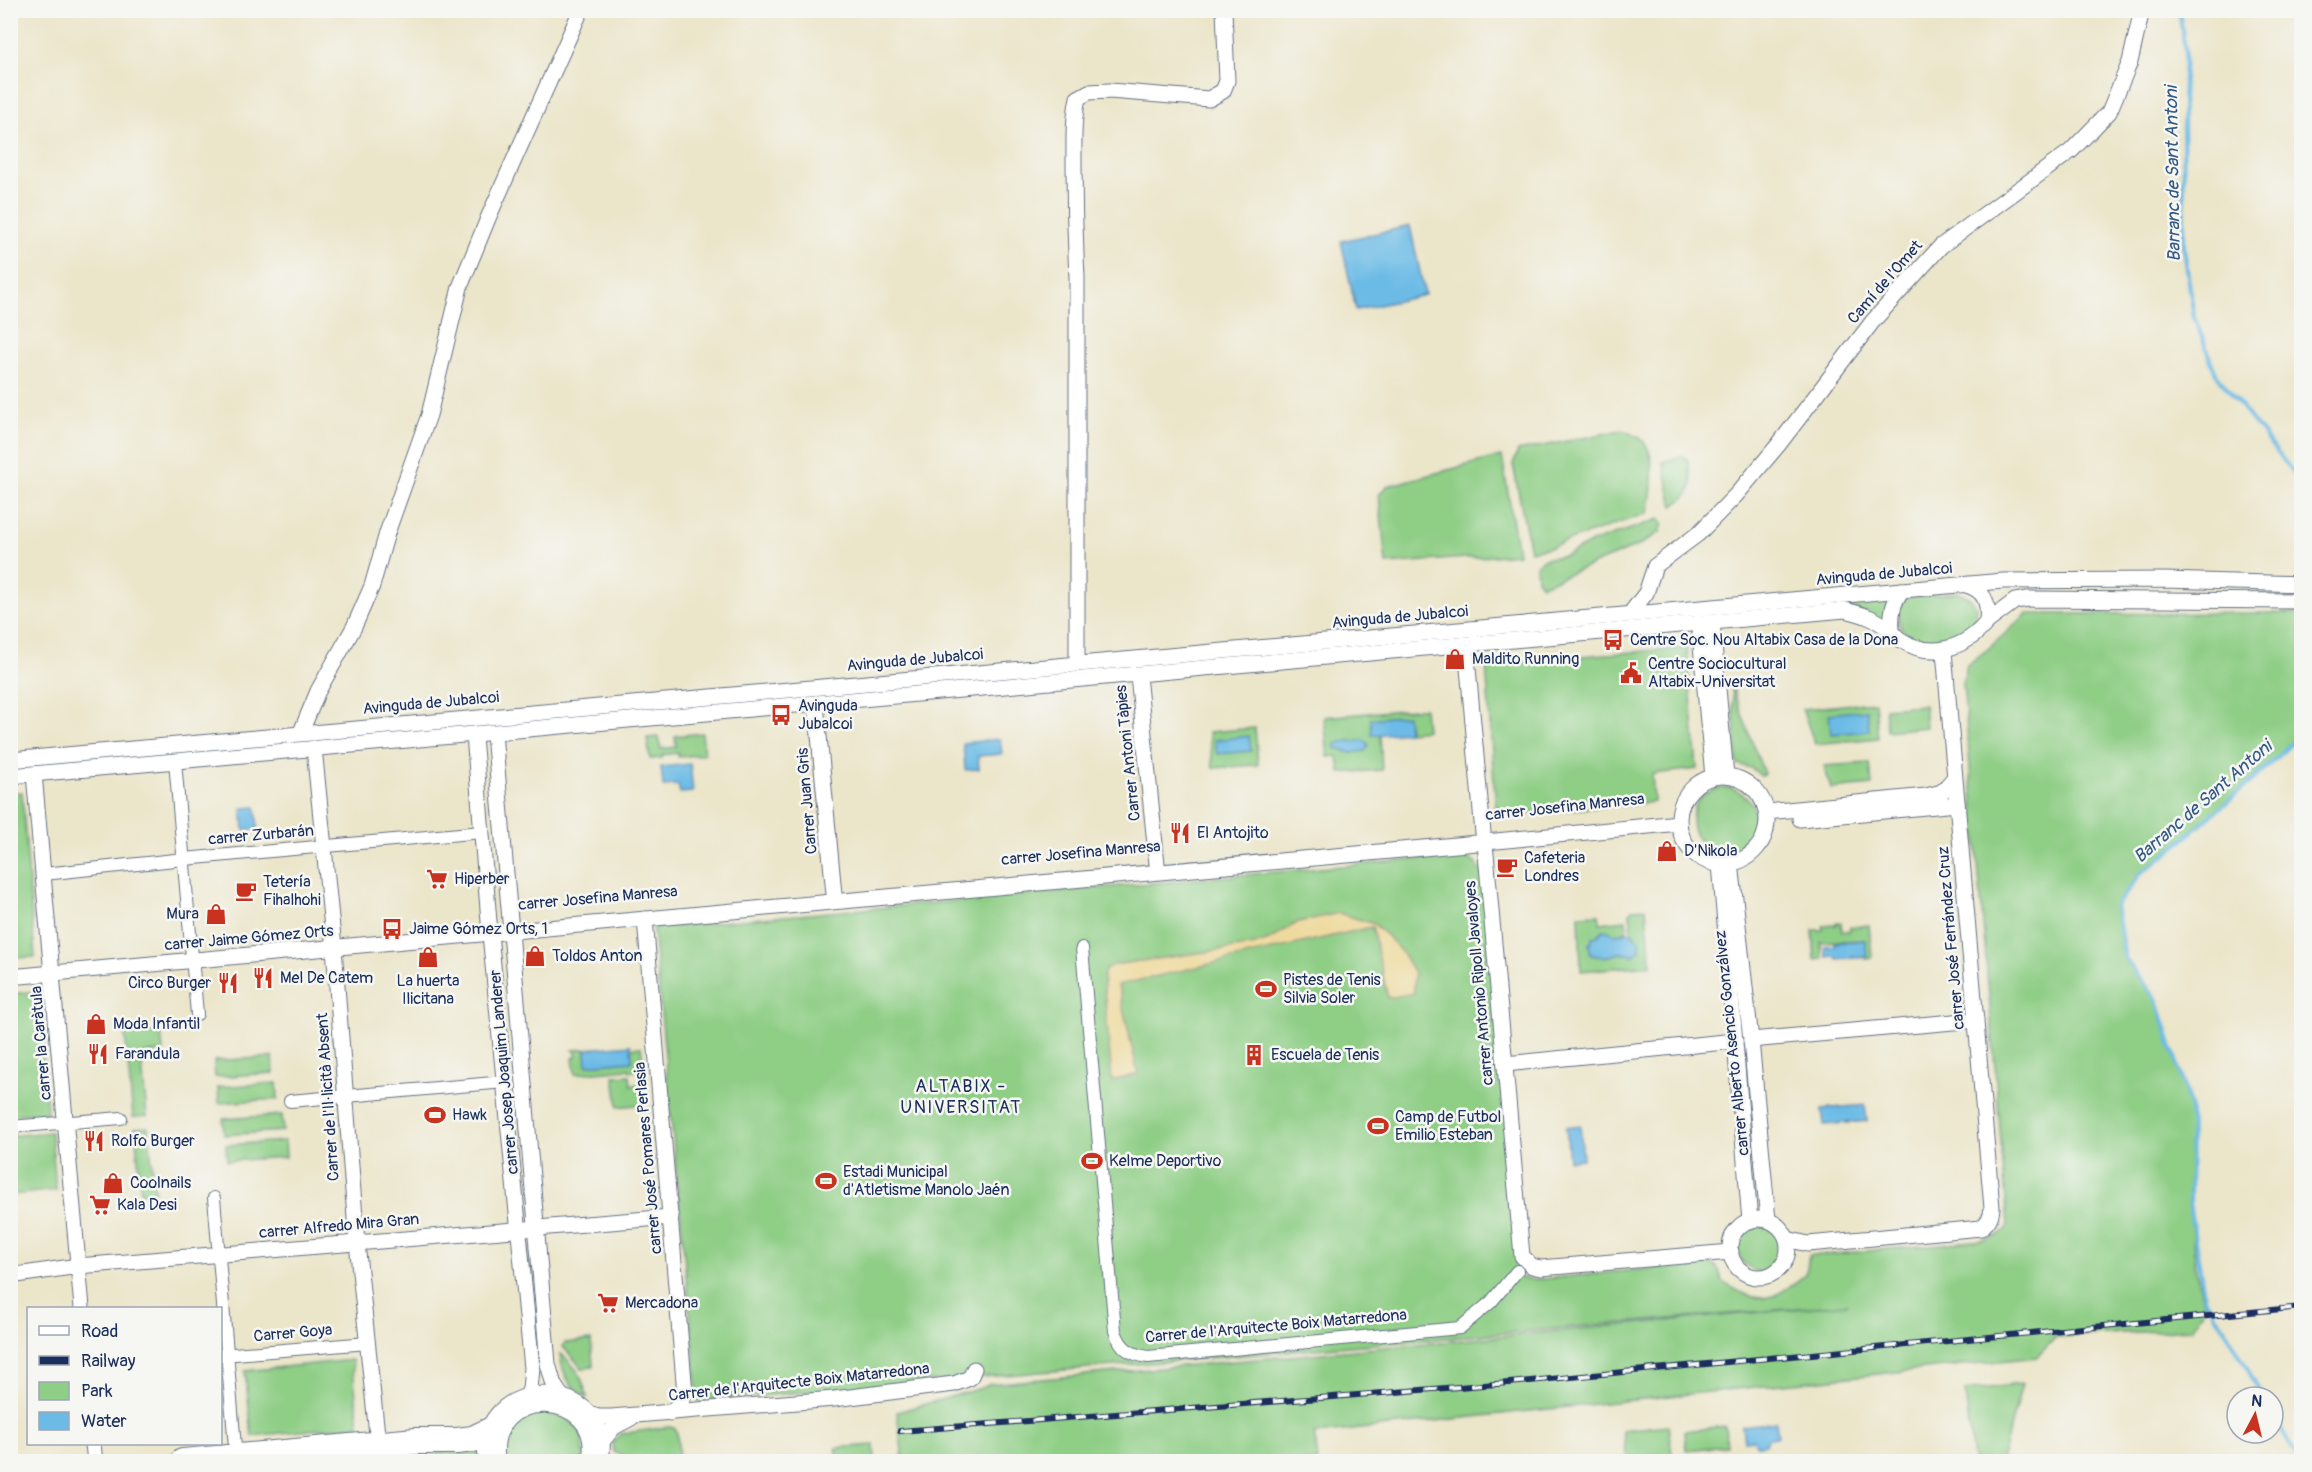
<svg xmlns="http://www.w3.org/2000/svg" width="2312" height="1472" font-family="Pangolin,sans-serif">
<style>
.green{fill:#8ece85;stroke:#547e72;stroke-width:1.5}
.sand{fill:#eeda9e;stroke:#84847e;stroke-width:1.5}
.water{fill:#6cbbe6;stroke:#4475a2;stroke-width:1.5}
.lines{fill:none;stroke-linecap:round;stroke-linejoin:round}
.stream{stroke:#6cbbe6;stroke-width:4}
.pedestrian-casing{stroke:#646f83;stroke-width:14}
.minor-casing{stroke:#646f83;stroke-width:17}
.trunk-casing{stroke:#646f83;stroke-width:28}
.pedestrian{stroke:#fff;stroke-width:12}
.minor{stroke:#fff;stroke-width:15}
.trunk{stroke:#fff;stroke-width:26}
.rail-casing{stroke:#1b2f5e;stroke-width:6}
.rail{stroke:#f6f6f2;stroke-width:4;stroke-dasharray:11;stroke-linecap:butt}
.labels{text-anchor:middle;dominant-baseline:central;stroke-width:5;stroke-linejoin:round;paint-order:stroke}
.street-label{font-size:16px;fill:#1b2f5e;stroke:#f6f6f2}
.poi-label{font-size:16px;fill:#1b2f5e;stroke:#f6f6f2;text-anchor:start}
.water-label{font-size:18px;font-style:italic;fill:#335987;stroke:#f6f6f2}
.neighbourhood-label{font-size:18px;letter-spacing:1.5px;fill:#1b2f5e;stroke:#f6f6f2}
</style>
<rect width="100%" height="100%" fill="#f6f6f2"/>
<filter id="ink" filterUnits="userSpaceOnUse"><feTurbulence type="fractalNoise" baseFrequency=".0167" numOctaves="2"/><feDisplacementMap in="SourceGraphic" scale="12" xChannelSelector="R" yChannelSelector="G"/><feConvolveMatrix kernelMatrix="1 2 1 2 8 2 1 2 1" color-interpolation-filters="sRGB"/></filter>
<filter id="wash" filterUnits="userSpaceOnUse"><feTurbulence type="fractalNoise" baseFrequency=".008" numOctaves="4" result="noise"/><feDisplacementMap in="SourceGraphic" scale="24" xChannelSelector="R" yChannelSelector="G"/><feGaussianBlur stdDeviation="1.35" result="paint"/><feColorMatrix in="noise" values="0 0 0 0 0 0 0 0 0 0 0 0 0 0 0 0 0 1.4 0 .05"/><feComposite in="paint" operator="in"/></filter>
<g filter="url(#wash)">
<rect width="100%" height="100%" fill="#ebe5c9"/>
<g class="green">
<path d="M1622,430C1629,433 1640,436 1644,442C1657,458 1652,494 1648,513L1550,547L1530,551L1513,464L1518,451Z"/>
<path d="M1502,456L1518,554L1386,564L1379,495L1387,486Z"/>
<path d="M1682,456L1688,460C1692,487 1698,490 1673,506L1663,462Z"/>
<path d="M1659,519L1663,523L1660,532L1640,545L1542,585L1537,579L1536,565L1543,559L1567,555L1591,543Z"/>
<path d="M1958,592C1967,596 1975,600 1976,610C1980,647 1900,653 1899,619C1898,608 1899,602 1909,597Z"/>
<path d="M1890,598L1886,620L1746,611Z"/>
<path d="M2301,613V733L2254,779L2163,857L2141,873L2116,906L2125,958L2157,1000L2191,1108L2190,1209L2196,1270L2205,1306L2192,1329L2056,1337L2037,1357L1314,1434L1318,1461L921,1462L903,1459L897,1412L985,1387L989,1384L1848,1304L698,1401L653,928L1454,856C1469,858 1475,860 1482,873L1525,1267L1517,1277L1527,1279H1542L1710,1263C1719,1266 1720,1272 1722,1281C1761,1307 1771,1302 1806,1274L1809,1255H1824L1983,1240C1994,1238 2003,1236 2008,1225L1963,682L1967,665L1988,649L2027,614Z"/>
<path d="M1687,648L1697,769L1652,774L1654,802L1501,816L1496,811L1486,664L1488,661L1501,660L1502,662Z"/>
<path d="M1732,687L1764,774L1762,776L1751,768L1737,764Z"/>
<path d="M1875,702L1878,738L1815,744L1802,709Z"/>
<path d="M1924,705L1926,727L1887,731L1885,708Z"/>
<path d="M1424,708L1426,730L1409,732L1407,716L1380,735L1382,770L1340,773L1338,756L1328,757L1324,717Z"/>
<path d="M1255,728L1258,765L1213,768L1209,732Z"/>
<path d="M702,733L704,754L678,757V753L662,755V758L650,759L647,738L659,737L661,749L676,747L675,736Z"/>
<path d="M1870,763L1872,785L1831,789L1824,766Z"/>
<circle cx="1724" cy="820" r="32"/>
<path d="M22,792L35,957L11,958V793Z"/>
<path d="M1646,908L1651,965L1581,971L1579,915L1599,914L1600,923L1626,920L1627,931L1619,934L1600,933L1592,942L1590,951L1604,957L1620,953L1634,955L1635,935L1632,933L1630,913L1632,909Z"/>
<path d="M1836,923H1841L1842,931H1849L1850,927L1869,925L1872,958L1866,959L1865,940L1821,942L1822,959L1815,960L1813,930H1823V926L1831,924L1836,925Z"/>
<path d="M39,991L47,1113L11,1115V994Z"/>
<path d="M161,1031L163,1052L141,1054L147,1116L133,1117L125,1034Z"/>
<path d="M641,1047L644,1070L630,1071L629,1069L575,1074L573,1058L576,1057V1051L572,1050L586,1049L587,1065L632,1060L630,1048Z"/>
<path d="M273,1057L274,1073L215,1077L214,1061Z"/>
<path d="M630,1075L631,1085L643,1084L645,1104L618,1107L614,1076Z"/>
<path d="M277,1083L278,1099L219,1103L218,1087Z"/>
<path d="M282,1115L283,1131L224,1135L223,1119Z"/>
<path d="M148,1127L155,1191L141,1193L135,1128Z"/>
<path d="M51,1132L56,1190L11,1195V1136Z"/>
<path d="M285,1141L286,1157L227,1161L226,1145Z"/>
<circle cx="1762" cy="1249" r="23"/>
<path d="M591,1340L593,1367L582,1368L563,1347L565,1343Z"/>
<path d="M560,1353C577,1368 582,1375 587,1398C569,1386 562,1375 560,1353Z"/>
<path d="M352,1360L359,1425L252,1436L245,1371Z"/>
<path d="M2022,1384L2001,1461H1973L1965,1391Z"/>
<path d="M554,1410C579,1426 586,1431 583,1461H504C503,1421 516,1413 554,1410Z"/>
<path d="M1668,1425L1673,1461H1627L1623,1430Z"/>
<path d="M1725,1426L1727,1446L1686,1450L1684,1431Z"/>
<path d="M668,1427L674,1428L677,1433L679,1461H636L614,1452L613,1444L620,1434Z"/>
<path d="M482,1443L483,1461H440L436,1453Z"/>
<path d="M874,1445L875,1461H838L836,1448Z"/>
<path d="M414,1448L427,1461L265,1462Z"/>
</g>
<path class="sand" d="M1339,913L1374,924L1391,940L1403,954L1414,973V993L1388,998L1372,927L1118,985L1138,1074L1112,1081L1103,976L1107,968L1113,965L1255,945L1269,940L1298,922Z"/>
<g class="water">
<path d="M1410,226L1425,295L1356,310L1341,241Z"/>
<path d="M1867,710L1869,731L1831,734L1829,714Z"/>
<path d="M1407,715L1408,732L1372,735L1371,719Z"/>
<path d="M1249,736L1251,751L1217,754L1215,740Z"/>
<path d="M1000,739L1002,754L978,756L979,769L965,770L963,743Z"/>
<path d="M1361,740L1365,741L1369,745L1365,751L1351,753L1336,748V744C1342,740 1354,742 1361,740Z"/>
<path d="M690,764L693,792L680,793L678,785L663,786L661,767Z"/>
<path d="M256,807L258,829L244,830L242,808Z"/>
<path d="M1603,930L1609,931L1614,934L1630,932L1640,941V950L1634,955L1620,953L1604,957L1591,955L1589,943L1592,942V937L1598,936Z"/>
<path d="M1865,940L1867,956L1837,959L1836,956L1826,957L1825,946H1835V943Z"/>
<path d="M631,1045L632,1061L587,1065L586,1049Z"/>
<path d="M1865,1105L1867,1121L1824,1125L1822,1109Z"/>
<path d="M1580,1125L1583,1159L1569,1160L1566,1127Z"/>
<path d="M1776,1422L1778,1437L1768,1438L1766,1444L1757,1445L1754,1440L1744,1441L1742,1426Z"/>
</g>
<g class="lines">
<g class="stream">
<path d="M2179,10L2185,51L2183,100L2184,248L2194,317L2216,374L2302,484"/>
<path d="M2263,1397L2225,1329L2205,1300L2190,1209L2191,1108L2157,1000L2125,958L2116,906L2141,873L2163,857L2254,779L2302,733"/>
<path d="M2273,1414L2300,1462"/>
</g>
</g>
</g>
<g filter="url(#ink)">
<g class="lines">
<defs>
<g id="pedestrian">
<path d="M175,761L197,1014"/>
<path d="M44,874L184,859L482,832"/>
<path d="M1082,948L1115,1331C1121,1349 1130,1354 1148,1357L1460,1328L1491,1302L1517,1271"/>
<path d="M290,1101L505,1082"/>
<path d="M10,1127L121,1118"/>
<path d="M214,1198L235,1447"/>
<path d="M222,1355L368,1343"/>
</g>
<g id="minor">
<path d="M1630,614L1646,593L1655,566L1698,534L1737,494L1779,444L1873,321L1941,246L2071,151L2109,112L2130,62L2142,10"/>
<path d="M1712,622L1726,776"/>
<path d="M1987,622L2015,601L2028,599L2302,601"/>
<path d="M1699,624L1713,777"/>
<path d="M1892,631C1891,614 1892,604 1902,590"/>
<path d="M1466,646L1483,833"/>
<path d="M1077,663V277C1075,239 1074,202 1074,164C1074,142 1073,120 1078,98L1089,92L1110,91L1209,99L1223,91L1227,81L1224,10"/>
<path d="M1138,675L1157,864"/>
<path d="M816,704L834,894"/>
<path d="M301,732L318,691L354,627L372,586L387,533L429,415L460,287L489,216L581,10"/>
<path d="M494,733L548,1364L554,1385L566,1403"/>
<path d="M474,735L490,934L532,1368L530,1389L525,1401"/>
<path d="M314,748L334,948L357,1243L378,1444"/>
<path d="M10,760L2003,581L2164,580L2302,584"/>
<path d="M34,774L82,1308"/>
<path d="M10,776L1845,610C1862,614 1878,619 1891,631C1895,634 1897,638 1901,640C1931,660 1966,648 1987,622C1989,603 1985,590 1966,585"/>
<circle cx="1723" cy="820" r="44"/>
<path d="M1767,812L1926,796L1942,792L1954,778"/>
<path d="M1800,819L1957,804"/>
<path d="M1485,843L1522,1256L1532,1266L1541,1268L1731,1252"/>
<path d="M1731,863L1751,1040L1768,1220"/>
<path d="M1720,864L1750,1221"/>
<path d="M645,919L685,1393L681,1402L670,1413"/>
<path d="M10,977L1456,845L1679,823"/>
<path d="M1751,1040L1976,1020"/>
<path d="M1505,1064L1735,1041"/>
<circle cx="1759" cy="1248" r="29"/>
<path d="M1787,1239L1808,1244L1981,1228C1988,1222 1991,1218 1992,1208L1944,651"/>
<path d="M10,1276L78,1266L671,1217"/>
<path d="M580,1412L599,1417H611L834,1399L954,1384L970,1378L974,1369"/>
<path d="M93,1444L95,1462"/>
<path d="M597,1448L614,1427L631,1418"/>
</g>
<g id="trunk">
<path d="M183,1462L416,1441H457L473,1439L496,1428"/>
<path d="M492,1462C478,1376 613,1382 595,1462"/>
</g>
</defs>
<use href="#pedestrian" class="pedestrian-casing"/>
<use href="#minor" class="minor-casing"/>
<use href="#trunk" class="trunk-casing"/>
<use href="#pedestrian" class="pedestrian"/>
<use href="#minor" class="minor"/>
<use href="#trunk" class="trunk"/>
<defs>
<path id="rail" d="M900,1431L1509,1383L2302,1307"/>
</defs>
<use href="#rail" class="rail-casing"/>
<use href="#rail" class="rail"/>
</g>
</g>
<defs>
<symbol id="bus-bare" viewBox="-9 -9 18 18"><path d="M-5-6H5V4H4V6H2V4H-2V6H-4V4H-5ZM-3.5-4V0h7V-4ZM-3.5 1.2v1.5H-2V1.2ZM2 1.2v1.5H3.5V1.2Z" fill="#c8321e" stroke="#f6f6f2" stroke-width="2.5" paint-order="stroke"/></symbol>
<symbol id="shop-bare" viewBox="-9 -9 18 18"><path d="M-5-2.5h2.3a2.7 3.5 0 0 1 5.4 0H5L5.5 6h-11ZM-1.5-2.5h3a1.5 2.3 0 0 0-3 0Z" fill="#c8321e" stroke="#f6f6f2" stroke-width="2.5" paint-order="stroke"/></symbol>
<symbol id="civic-bare" viewBox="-9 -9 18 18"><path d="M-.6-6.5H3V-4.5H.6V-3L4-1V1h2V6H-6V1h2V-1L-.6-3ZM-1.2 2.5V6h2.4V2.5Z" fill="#c8321e" stroke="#f6f6f2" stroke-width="2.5" paint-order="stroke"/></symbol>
<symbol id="restaurant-bare" viewBox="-9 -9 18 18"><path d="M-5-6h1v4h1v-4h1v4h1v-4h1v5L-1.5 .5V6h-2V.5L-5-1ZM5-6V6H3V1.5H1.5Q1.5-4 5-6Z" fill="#c8321e" stroke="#f6f6f2" stroke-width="2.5" paint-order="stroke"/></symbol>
<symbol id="cafe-bare" viewBox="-9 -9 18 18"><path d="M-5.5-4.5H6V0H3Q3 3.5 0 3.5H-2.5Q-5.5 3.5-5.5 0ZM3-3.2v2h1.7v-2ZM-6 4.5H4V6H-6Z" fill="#c8321e" stroke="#f6f6f2" stroke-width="2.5" paint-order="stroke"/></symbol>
<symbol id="supermarket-bare" viewBox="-9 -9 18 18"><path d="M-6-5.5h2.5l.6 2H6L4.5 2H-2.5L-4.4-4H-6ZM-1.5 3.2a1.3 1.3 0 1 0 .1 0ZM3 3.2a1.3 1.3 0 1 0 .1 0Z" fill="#c8321e" stroke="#f6f6f2" stroke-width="2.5" paint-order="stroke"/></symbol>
<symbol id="stadium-bare" viewBox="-9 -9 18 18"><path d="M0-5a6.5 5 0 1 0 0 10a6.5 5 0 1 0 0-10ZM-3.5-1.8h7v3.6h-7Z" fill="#c8321e" stroke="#f6f6f2" stroke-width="2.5" paint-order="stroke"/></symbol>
<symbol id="building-bare" viewBox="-9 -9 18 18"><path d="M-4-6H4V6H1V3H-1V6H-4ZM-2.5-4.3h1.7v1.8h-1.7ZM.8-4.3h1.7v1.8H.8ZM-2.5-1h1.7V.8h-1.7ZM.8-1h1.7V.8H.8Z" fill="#c8321e" stroke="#f6f6f2" stroke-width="2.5" paint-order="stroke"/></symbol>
</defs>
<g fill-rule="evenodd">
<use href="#bus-bare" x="1598" y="625" width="30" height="30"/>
<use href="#shop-bare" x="1440" y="644" width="30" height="30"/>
<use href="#civic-bare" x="1616" y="658" width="30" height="30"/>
<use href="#bus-bare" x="766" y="700" width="30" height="30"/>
<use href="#restaurant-bare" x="1165" y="818" width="30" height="30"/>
<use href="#shop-bare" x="1652" y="836" width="30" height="30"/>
<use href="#cafe-bare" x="1492" y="852" width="30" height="30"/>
<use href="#supermarket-bare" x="422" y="864" width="30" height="30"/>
<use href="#cafe-bare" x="231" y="876" width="30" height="30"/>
<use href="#shop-bare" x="201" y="899" width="30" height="30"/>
<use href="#bus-bare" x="377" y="914" width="30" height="30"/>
<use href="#shop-bare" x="520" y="941" width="30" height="30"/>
<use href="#shop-bare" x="413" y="942" width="30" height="30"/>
<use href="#restaurant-bare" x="248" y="963" width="30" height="30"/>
<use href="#restaurant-bare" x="213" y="968" width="30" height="30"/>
<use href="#stadium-bare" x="1251" y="974" width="30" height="30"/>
<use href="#shop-bare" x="81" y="1009" width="30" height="30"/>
<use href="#restaurant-bare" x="83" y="1039" width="30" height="30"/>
<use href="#building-bare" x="1239" y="1040" width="30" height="30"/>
<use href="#stadium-bare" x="420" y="1100" width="30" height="30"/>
<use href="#stadium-bare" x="1363" y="1111" width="30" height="30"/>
<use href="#restaurant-bare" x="79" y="1126" width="30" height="30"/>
<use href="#stadium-bare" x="1077" y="1146" width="30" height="30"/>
<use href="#stadium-bare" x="811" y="1166" width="30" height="30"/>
<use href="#shop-bare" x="98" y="1168" width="30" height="30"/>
<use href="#supermarket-bare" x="85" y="1190" width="30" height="30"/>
<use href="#supermarket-bare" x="593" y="1288" width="30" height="30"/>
</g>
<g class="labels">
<g class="street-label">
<text transform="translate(1885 282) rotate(-49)">Camí de l'Omet</text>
<text transform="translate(1884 574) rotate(-5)">Avinguda de Jubalcoi</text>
<text transform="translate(1400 617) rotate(-5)">Avinguda de Jubalcoi</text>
<text transform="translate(915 660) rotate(-5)">Avinguda de Jubalcoi</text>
<text transform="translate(431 703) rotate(-5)">Avinguda de Jubalcoi</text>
<text transform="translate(1128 753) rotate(-96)">Carrer Antoni Tàpies</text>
<text transform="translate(807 801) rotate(-95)">Carrer Juan Gris</text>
<text transform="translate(1565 807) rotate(-6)">carrer Josefina Manresa</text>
<text transform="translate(261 835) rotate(-5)">carrer Zurbarán</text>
<text transform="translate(1081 853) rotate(-5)">carrer Josefina Manresa</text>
<text transform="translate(598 898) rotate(-5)">carrer Josefina Manresa</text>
<text transform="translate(249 938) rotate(-5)">carrer Jaime Gómez Orts</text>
<text transform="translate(1951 938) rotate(-95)">carrer José Ferrández Cruz</text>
<text transform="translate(1479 983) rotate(-95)">carrer Antonio Ripoll Javaloyes</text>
<text transform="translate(41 1043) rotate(-95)">carrer la Caràtula</text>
<text transform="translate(1732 1043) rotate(-96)">carrer Alberto Asencio Gonzálvez</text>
<text transform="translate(504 1072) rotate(-95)">carrer Josep Joaquim Landerer</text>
<text transform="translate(328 1097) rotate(-94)">Carrer de l'Il·licità Absent</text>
<text transform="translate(648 1158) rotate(-95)">carrer José Pomares Perlasia</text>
<text transform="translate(339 1226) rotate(-5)">carrer Alfredo Mira Gran</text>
<text transform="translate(1276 1326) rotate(-5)">Carrer de l'Arquitecte Boix Matarredona</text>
<text transform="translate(293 1333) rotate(-5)">Carrer Goya</text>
<text transform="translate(799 1382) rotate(-6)">Carrer de l'Arquitecte Boix Matarredona</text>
</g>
<g class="poi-label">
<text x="1630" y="640">Centre Soc. Nou Altabix Casa de la Dona</text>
<text x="1472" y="659">Maldito Running</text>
<text x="1648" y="664">Centre Sociocultural<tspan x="1648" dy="18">Altabix-Universitat</tspan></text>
<text x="798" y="706">Avinguda<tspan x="798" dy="18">Jubalcoi</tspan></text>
<text x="1197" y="833">El Antojito</text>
<text x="1684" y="851">D'Nikola</text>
<text x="1524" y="858">Cafeteria<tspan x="1524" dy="18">Londres</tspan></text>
<text x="454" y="879">Hiperber</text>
<text x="263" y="882">Tetería<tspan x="263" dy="18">Fihalhohi</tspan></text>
<text x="199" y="914" text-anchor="end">Mura</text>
<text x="409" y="929">Jaime Gómez Orts, 1</text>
<text x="552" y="956">Toldos Anton</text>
<text x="280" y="978">Mel De Catem</text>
<text x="1283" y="980">Pistes de Tenis<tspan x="1283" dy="18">Silvia Soler</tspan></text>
<text x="428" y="981" text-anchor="middle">La huerta<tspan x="428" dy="18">Ilicitana</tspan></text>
<text x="211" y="983" text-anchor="end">Circo Burger</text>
<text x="113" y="1024">Moda Infantil</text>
<text x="115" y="1054">Farandula</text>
<text x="1271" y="1055">Escuela de Tenis</text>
<text x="452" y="1115">Hawk</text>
<text x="1395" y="1117">Camp de Futbol<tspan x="1395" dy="18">Emilio Esteban</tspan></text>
<text x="111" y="1141">Rolfo Burger</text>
<text x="1109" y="1161">Kelme Deportivo</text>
<text x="843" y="1172">Estadi Municipal<tspan x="843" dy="18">d'Atletisme Manolo Jaén</tspan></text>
<text x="130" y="1183">Coolnails</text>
<text x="117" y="1205">Kala Desi</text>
<text x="625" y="1303">Mercadona</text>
</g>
<g class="water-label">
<text transform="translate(2173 174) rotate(-91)">Barranc de Sant Antoni</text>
<text transform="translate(2203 802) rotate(-41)">Barranc de Sant Antoni</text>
</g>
<g class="neighbourhood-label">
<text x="961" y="1086">ALTABIX -<tspan x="961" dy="21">UNIVERSITAT</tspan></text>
</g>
</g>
<rect width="2312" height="1472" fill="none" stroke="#f6f6f2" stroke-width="36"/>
<rect x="27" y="1307" width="195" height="138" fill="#f6f6f2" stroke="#9ea6b7" stroke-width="1.5"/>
<rect x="39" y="1326" width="30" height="9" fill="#ffffff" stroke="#9ea6b7" stroke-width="1.5"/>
<text x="81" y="1337" font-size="18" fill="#1b2f5e">Road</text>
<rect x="39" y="1356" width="30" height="9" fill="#1b2f5e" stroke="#9ea6b7" stroke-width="1.5"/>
<text x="81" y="1367" font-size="18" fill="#1b2f5e">Railway</text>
<rect x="39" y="1382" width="30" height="18" fill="#8ece85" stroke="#9ea6b7" stroke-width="1.5"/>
<text x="81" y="1397" font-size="18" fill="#1b2f5e">Park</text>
<rect x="39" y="1412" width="30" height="18" fill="#6cbbe6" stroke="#9ea6b7" stroke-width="1.5"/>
<text x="81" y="1427" font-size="18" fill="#1b2f5e">Water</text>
<g transform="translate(2255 1415) rotate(7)"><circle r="28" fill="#f6f6f2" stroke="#9ea6b7" stroke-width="1.5"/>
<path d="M0-4.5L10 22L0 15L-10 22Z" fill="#c8321e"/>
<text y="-9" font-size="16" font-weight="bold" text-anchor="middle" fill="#1b2f5e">N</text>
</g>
</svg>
